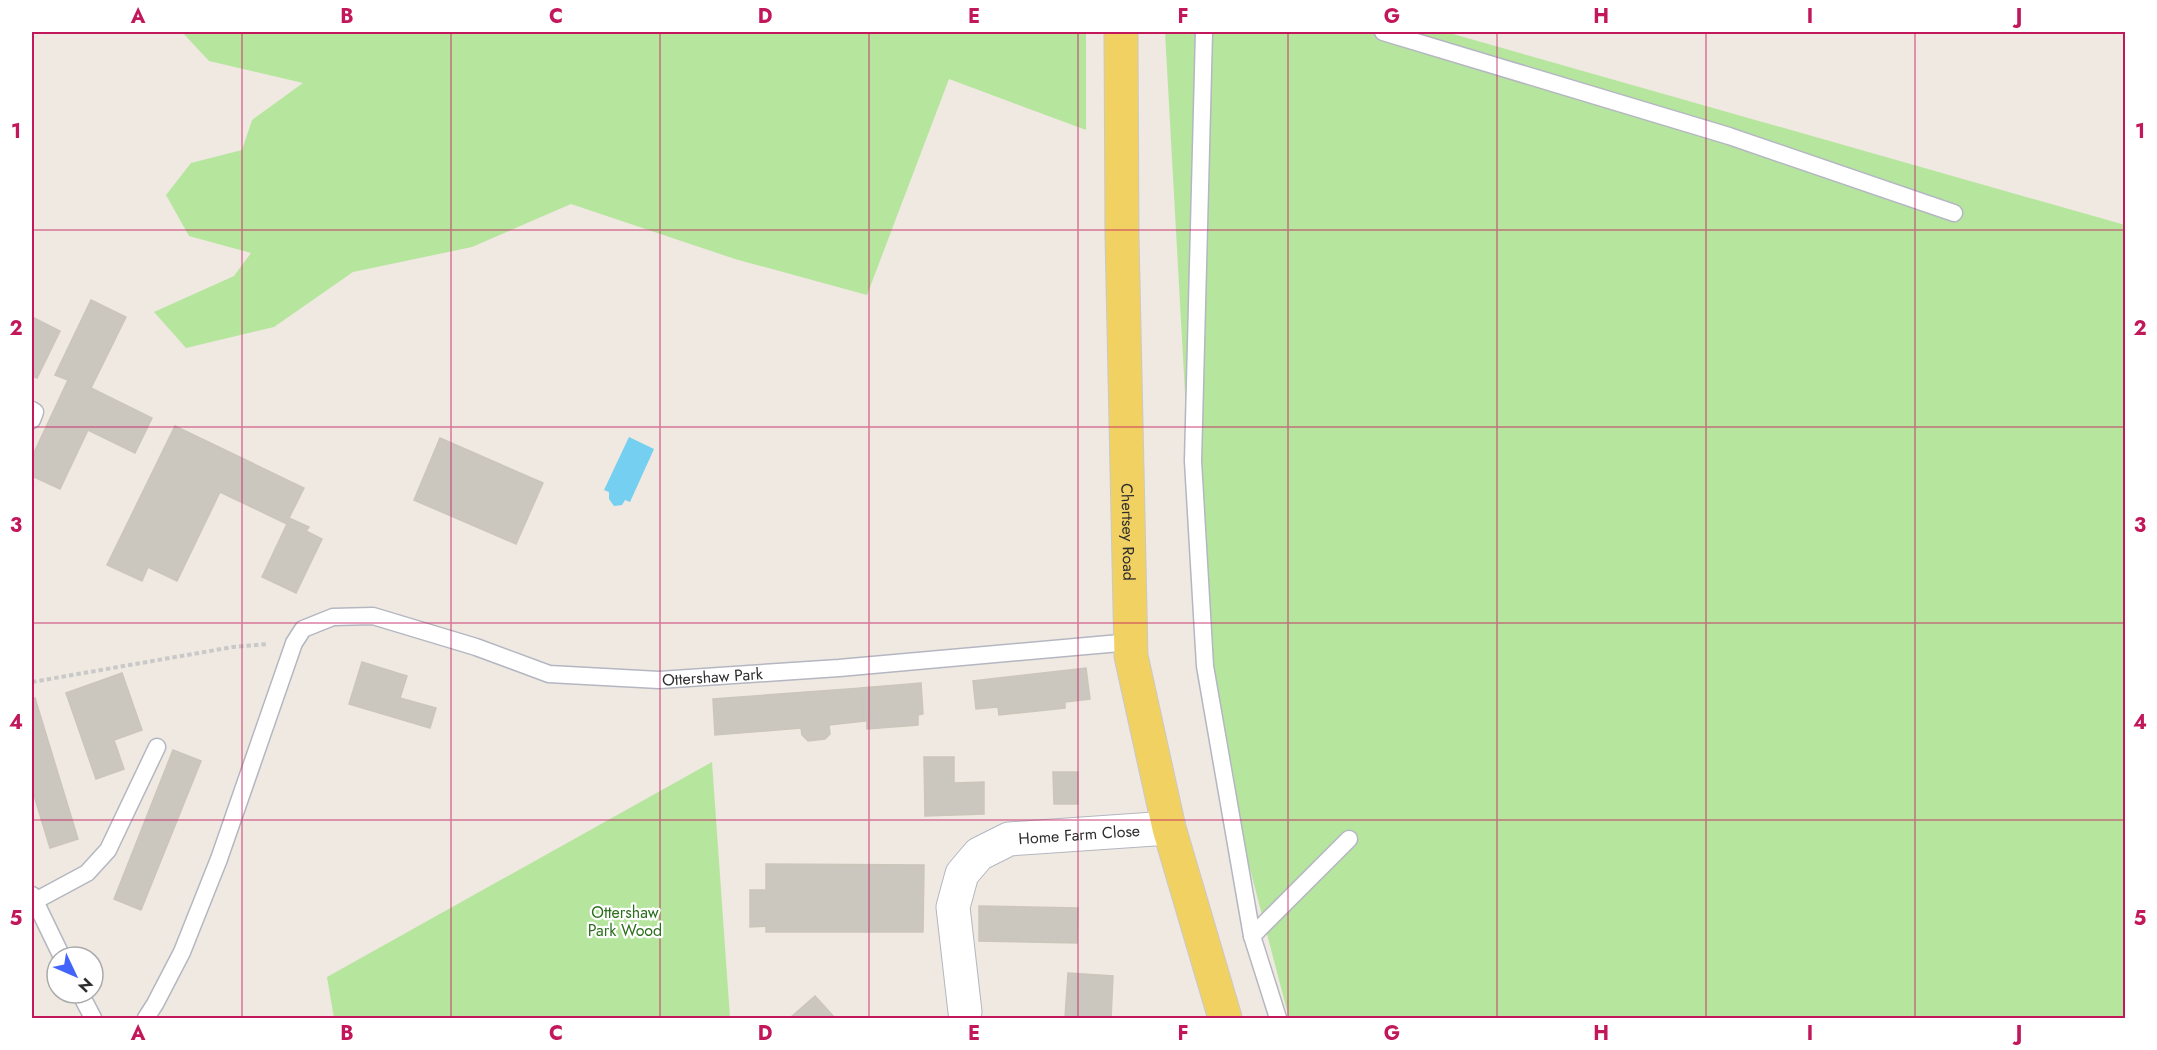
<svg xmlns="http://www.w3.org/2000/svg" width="2157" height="1050" font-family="Jost,sans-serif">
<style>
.green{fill:#b6e59e}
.water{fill:#75cff0}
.building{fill:#cbc7bf;stroke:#cbc5ba;stroke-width:1.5}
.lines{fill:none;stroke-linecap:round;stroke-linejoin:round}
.lane-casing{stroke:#b4b7c1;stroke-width:19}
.street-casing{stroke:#b4b7c1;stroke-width:35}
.primary-casing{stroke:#c9c9c9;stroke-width:35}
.path{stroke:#c9c9c9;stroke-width:4;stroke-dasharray:4.5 3;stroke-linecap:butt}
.lane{stroke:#fff;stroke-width:16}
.street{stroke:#fff;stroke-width:33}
.primary{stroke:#f2d163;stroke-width:33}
.grid{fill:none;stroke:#c2185b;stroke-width:1.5;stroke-opacity:0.55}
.labels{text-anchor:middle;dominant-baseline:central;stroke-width:4.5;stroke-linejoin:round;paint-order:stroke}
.street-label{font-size:16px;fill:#2e2e2e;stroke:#fff}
.park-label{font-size:16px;fill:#2c6e1b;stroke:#fff}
.neatline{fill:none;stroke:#c2185b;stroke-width:2}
.grid-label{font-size:20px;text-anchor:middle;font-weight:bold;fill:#c2185b}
</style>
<rect width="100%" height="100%" fill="#efe9e1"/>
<g class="green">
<path d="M182,32H1086V130L949,79L867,295L735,259L571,204L472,247L353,272L274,327L186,348L154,312L234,276L251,253L189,236L166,195L191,163L242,150L252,120L303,83L209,61Z"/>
<path d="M1165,32H1446L2125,225V1018H1289L1201,682Z"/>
<path d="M712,762L730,1018H334L327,977Z"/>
</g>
<path class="water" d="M629,437L654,449L630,502L625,500L622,505L614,506L609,499V492L604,490Z"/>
<g class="building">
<path d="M91,300L126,317L91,388L152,418L135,453L88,430L60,489L32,476V457L68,380L55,375Z"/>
<path d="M32,317L60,331L37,378L32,376Z"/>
<path d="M175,426L304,488L289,518L309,527L306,531L322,539L296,593L262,577L287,524L220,492L177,581L148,567L142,581L107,565Z"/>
<path d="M440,438L543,483L516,544L414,500Z"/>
<path d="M362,662L407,676L400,698L436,708L430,728L349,704Z"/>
<path d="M1086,668L1090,699L1065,702V708L999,715L998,707L976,709L973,681Z"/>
<path d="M122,673L142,730L114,740L124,769L96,779L66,693Z"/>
<path d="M921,683L923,714L918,715V725L867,729V721H864L861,688Z"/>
<path d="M861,688L864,721L829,725L830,734L825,739L808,741L802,735L801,728L715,735L713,699Z"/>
<path d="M35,698L78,839L50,848L32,789V700Z"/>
<path d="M173,750L201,761L141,910L114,899Z"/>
<path d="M924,757H954V783L984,782V814L925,816Z"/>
<path d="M1053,772H1078V804H1054Z"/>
<path d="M766,864L924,865L923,932H766V926L750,927V890H766Z"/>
<path d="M979,906L1078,908L1077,943L979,941Z"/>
<path d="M1068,973L1113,976L1111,1018H1065Z"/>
<path d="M815,996L835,1018H790Z"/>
</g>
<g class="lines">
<defs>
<g id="lane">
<path d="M1204,32L1193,461L1205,666L1252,936L1278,1018"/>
<path d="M1383,32L1729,136L1954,213"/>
<path d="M32,410L35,412L32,420"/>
<path d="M32,895L62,957"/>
<path d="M35,901L87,873L108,850L157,747"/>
<path d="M1252,936L1349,839"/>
<path d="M80,993L93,1018"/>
<path id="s1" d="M146,1018L155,1004L182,952L219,859L294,643L303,629L333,617L373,616L476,647L549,674L659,680L839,668L1131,642"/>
</g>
<g id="street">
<path id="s2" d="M965,1012L953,907L962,874L979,854L1009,839L1169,828"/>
</g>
<g id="primary">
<path id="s3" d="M1121,32L1122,236L1131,656L1169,828L1225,1018"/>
</g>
</defs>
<use href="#lane" class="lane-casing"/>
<use href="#street" class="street-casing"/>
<use href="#primary" class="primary-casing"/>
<path class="path" d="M32,682L233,647L268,644"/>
<use href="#lane" class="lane"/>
<use href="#street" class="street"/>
<use href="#primary" class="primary"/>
</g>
<path class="grid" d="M242,32V1018M451,32V1018M660,32V1018M869,32V1018M1078,32V1018M1288,32V1018M1497,32V1018M1706,32V1018M1915,32V1018M32,230H2126M32,427H2126M32,623H2126M32,820H2126"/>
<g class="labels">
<g class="street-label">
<text stroke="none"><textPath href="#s3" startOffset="500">Chertsey Road</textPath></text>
<text stroke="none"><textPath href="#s1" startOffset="842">Ottershaw Park</textPath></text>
<text stroke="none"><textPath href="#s2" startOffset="270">Home Farm Close</textPath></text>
</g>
<g class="park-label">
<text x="625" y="912">Ottershaw<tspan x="625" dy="18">Park Wood</tspan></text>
</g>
</g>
<rect width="2157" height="1050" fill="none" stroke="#ffffff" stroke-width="66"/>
<g transform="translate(75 975) rotate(134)"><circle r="28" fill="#ffffff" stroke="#ababab" stroke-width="1.5"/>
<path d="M0-4.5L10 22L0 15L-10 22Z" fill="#4264fb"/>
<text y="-9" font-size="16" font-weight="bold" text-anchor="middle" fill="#2e2e2e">N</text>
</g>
<rect x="33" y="33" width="2091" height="984" class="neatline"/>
<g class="grid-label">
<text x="138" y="23">A</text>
<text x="347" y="23">B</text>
<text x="556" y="23">C</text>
<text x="765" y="23">D</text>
<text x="974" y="23">E</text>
<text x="1183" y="23">F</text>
<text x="1392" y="23">G</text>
<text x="1601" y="23">H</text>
<text x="1810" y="23">I</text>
<text x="2019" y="23">J</text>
<text x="16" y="138">1</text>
<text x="2140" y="138">1</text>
<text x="16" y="335">2</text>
<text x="2140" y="335">2</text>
<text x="16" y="532">3</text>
<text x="2140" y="532">3</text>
<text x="16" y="729">4</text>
<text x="2140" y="729">4</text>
<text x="16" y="925">5</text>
<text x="2140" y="925">5</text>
<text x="138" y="1040">A</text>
<text x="347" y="1040">B</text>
<text x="556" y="1040">C</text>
<text x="765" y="1040">D</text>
<text x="974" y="1040">E</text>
<text x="1183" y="1040">F</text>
<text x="1392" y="1040">G</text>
<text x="1601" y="1040">H</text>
<text x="1810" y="1040">I</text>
<text x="2019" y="1040">J</text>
</g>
</svg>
